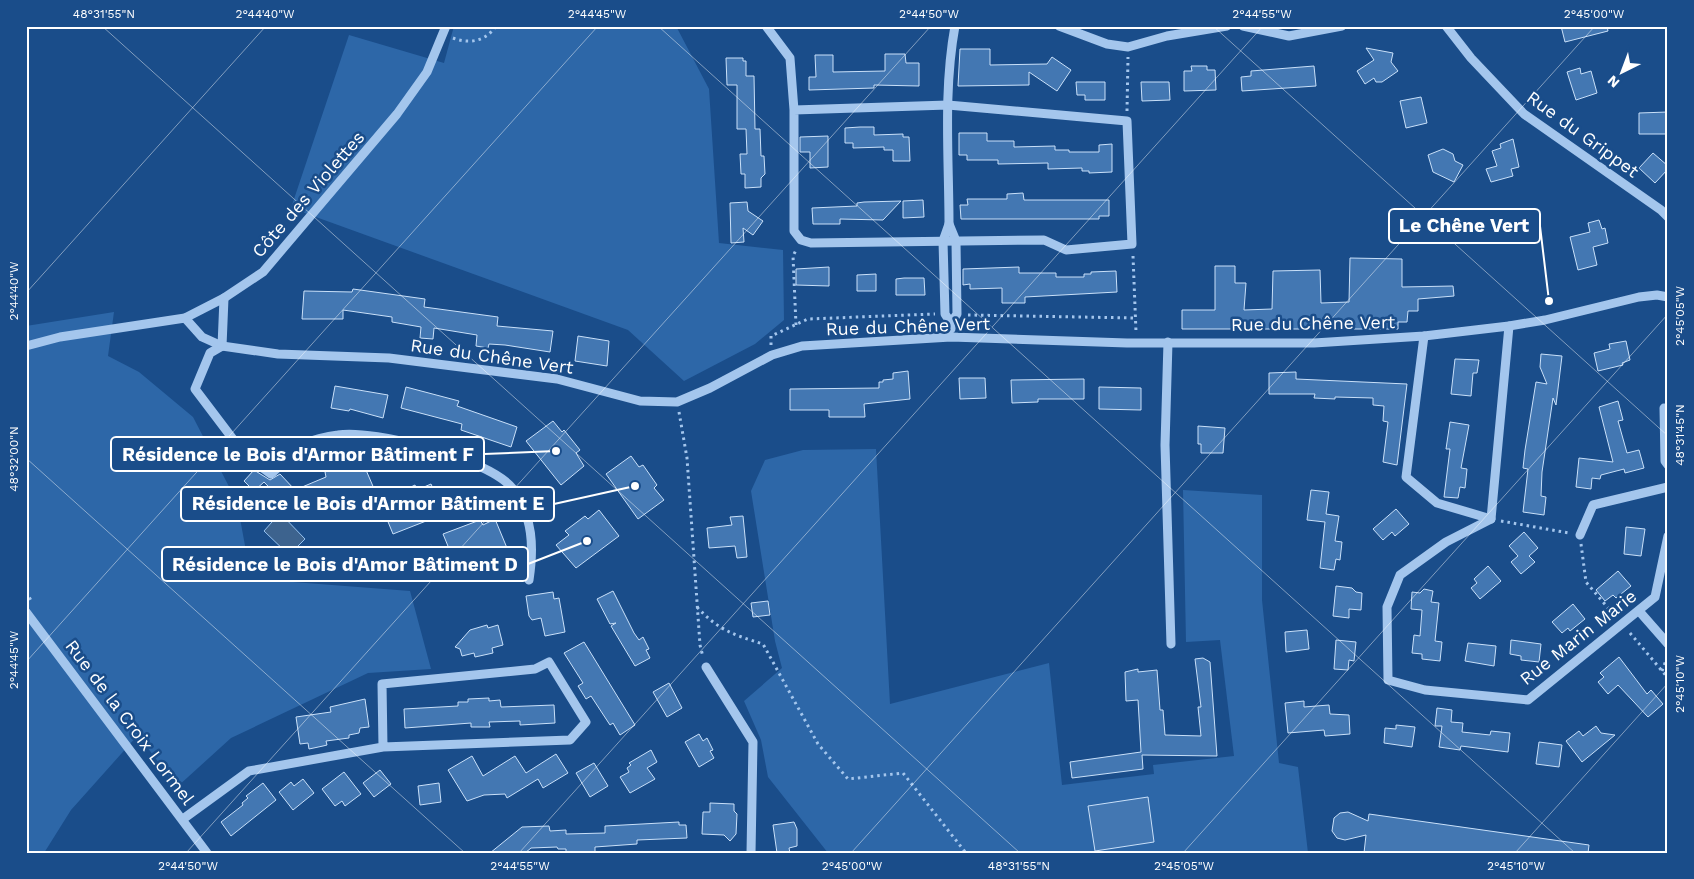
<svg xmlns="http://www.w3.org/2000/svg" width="1694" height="879" font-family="'Work Sans',sans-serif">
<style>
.green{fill:#2d67a8}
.water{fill:#3d638e;stroke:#96c2ef}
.building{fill:#4377b2;stroke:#c9e0f9}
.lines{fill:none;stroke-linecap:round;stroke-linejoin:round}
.path{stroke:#a4c6ed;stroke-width:3;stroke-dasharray:2.5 4;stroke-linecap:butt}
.minor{stroke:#a4c6ed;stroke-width:9}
.ticks{fill:none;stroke:#fff;stroke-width:1;stroke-opacity:0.45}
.labels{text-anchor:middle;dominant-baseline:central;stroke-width:5;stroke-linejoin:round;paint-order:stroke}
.street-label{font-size:18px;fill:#fff;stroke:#1a4d8a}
.leader{fill:none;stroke:#fff;stroke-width:2}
.callout-dot{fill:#fff;stroke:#1a4d8a;stroke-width:2}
.callout{fill:#1a4d8a;stroke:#fff;stroke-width:2}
.callout-label{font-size:19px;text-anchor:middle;font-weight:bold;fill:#fff}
.neatline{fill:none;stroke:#fff;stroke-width:2}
.ticks-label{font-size:12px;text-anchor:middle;fill:#fff}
</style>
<rect width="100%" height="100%" fill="#1a4d8a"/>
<g class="green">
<path d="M454,26H676L709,89L719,243L783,250L784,320L755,344L684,381L628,330L291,208L349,35L444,63Z"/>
<path d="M114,312L108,356L139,372L193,417L237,502L246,551L267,580L410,591L431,669L368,673L231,738L177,787L138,735L71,810L44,853H26V362L29,361L26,326Z"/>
<path d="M876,449L890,704L1049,663L1062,785L1154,774L1153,765L1234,756L1220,640L1186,642L1183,490L1262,495V600L1279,763L1298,767L1308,853H828L768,777L761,740L744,701L782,668L775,641L751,491L765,460L803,450Z"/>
</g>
<path class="water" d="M280,513L305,539L289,555L264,531Z"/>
<g class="building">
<path d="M1561,26H1607L1608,31L1565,42Z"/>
<path d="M1366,48L1393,53L1391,62L1398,71L1382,82H1376L1374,78L1365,84L1357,71L1374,60Z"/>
<path d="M960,49H990V65L1047,64L1052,57L1071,70L1057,91L1029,72V85L958,86Z"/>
<path d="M885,54H905L906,63H919V86L874,85V88L809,90V77H816L815,55H833V72L885,71Z"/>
<path d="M726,58H743V61H746V76H754L755,129H760L761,156H764L765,174L761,178V187L745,188V174H741L740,154H747L746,129H737V85H727Z"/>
<path d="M1191,66H1207V70H1215L1216,90L1184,91V71H1192Z"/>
<path d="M1314,66L1316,86L1242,91L1241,77L1251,76V71Z"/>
<path d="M1580,68L1581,74L1591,71L1597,93L1576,100L1567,72Z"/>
<path d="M1076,82H1105V100H1085V95H1077Z"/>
<path d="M1141,82H1169L1170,100L1142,101Z"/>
<path d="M1421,97L1427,123L1406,128L1400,101Z"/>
<path d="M1668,112V134H1639V113Z"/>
<path d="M860,127H874V135L903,134V137H909L910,161H893V150H884V147L853,148V143H845V128Z"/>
<path d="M959,133H987V141H1014V147L1055,146V150H1069V152H1099V145L1112,144V172L1089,173V171H1082V168L1048,169V163L998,164V160H967V155H959Z"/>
<path d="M828,136V167L810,168V152H800V137Z"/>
<path d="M1513,139L1519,167L1511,169L1513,176L1491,182L1486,169L1497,166L1492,151L1501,148L1500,144Z"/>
<path d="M1443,149L1453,154L1455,161L1463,165L1454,182L1433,172L1428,155Z"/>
<path d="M1653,153L1668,166V169L1655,183L1639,168Z"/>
<path d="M1023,193L1024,200H1109V216H1099V219H961L960,205H968L967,199H1007V194Z"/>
<path d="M923,200L924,217L903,218V201Z"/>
<path d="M901,201L883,220L840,219V224H813L812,208L857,206V203L864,202Z"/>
<path d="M747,202L748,211L763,221L753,235L743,228L744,242L731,243L730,203Z"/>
<path d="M1599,220L1602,229L1605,228L1608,243L1593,247L1597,265L1578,270L1570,237L1590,232L1588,223Z"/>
<path d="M1350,258L1402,259V287L1453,286L1454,296L1418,299V311H1408L1407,322H1398V329H1182V310H1215V266H1235V283H1246L1244,310L1272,309L1273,271L1320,270L1321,303L1349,302Z"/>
<path d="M829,267V286L796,285V269Z"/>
<path d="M1019,267V273H1056V277H1084V274H1091V272L1116,271L1117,292L1025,297V303H1002V288L970,289V284L963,285V269Z"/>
<path d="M876,274V291H857V275Z"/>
<path d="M904,278H924L925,295H896V279Z"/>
<path d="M353,289L425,299L424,307L498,317L497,326L553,331L550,352L505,345L489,344L488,348L476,346L477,335L434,328L433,339L420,338L421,327L392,322V317L343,310V319H302L304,291L352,292Z"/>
<path d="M578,336L609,341L607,366L575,361Z"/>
<path d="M1626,341L1630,360L1622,363L1623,365L1598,371L1594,353L1610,349L1609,344Z"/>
<path d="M1541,354L1562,356L1556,405L1553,398L1542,472L1541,496L1546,497L1544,515L1523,512L1528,469L1523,468L1525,450L1536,382L1547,384L1540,367Z"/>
<path d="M1455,359L1479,360L1477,373H1473L1471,396L1451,394Z"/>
<path d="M908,371L910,399L864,404L865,417H829V410H790V389L879,388V382H883V380L893,379V373Z"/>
<path d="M1296,372V379L1407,384L1397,465L1383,462L1388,422L1383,421L1384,406L1373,405V398L1335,397V399L1314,398L1315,394H1269V373Z"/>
<path d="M959,378H985L986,398L960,399Z"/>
<path d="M1084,379V399H1038V402L1012,403L1011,380Z"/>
<path d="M335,386L388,395L383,418L350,409L349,411L331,408Z"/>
<path d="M406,387L459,401L457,406L517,427L511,447L461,430L462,424L401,408Z"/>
<path d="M1099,387L1141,388V410L1099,409Z"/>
<path d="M1618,401L1623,420L1618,421L1627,453L1639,450L1644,468L1625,473L1624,469L1601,475L1600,479L1592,478L1591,489L1576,487L1579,458L1613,462L1599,407Z"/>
<path d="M553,421L562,432L564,430L580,450L576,453L584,466L561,485L526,441Z"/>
<path d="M1450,422L1469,425L1461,468L1467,469L1465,488L1460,487L1458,498L1444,497L1450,449H1446Z"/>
<path d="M1198,426L1225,428L1223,453H1201V444H1198Z"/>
<path d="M631,456L639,467L643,465L657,485L654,488L664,500L638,519L606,474Z"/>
<path d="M348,462L350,469L363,463L375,491L325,512L317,494L295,514L264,482L254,491L244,481L254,470L270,480L280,474L295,490L326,477L325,472Z"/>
<path d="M431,484L444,514L393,534L380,502L415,485L417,490Z"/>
<path d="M1311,490L1329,492L1326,514L1339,516L1335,541L1342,542L1340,560L1336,559L1334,570L1320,568L1325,522L1307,520Z"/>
<path d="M1396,509L1409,524L1395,536L1392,532L1383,540L1373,529Z"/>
<path d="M599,510L619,536L576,568L556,545L569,535L565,531L585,516L588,519Z"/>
<path d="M743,516L747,557L737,558L735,546L709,548L707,528L732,525L730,517Z"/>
<path d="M495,519L507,548L457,568L443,534L480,520L483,525Z"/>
<path d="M1626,527L1645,529L1641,556L1624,554Z"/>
<path d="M1524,532L1538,548L1529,556L1535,562L1521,574L1511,562L1518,556L1509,546Z"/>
<path d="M1488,566L1501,581L1480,599L1471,588L1477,583L1474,579Z"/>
<path d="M1618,571L1631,586L1616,598L1613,595L1605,601L1596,590Z"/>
<path d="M1336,586L1352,588L1356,592L1362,593L1361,610L1349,609V618L1333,616Z"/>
<path d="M1424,589L1433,591L1431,602L1439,603L1435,641L1442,642L1440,661L1422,659V654L1412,653L1414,635L1420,636L1422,610L1411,609L1412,592L1420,593Z"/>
<path d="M613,591L634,633L639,640L643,637L649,649L646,650L650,658L635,666L611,626L616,623L610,624L597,599Z"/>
<path d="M553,592L554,599L559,598L565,632L545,636L541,618L532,620L529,616L526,596Z"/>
<path d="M768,601L770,615L753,617L751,603Z"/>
<path d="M1573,604L1585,619L1570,631L1568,628L1562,633L1552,622Z"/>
<path d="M487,625L488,628L498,625L503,645L492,648L493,653L475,657L474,653L462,656L460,649L455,647L470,630Z"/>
<path d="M1307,630L1309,649L1286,652L1285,632Z"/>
<path d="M1336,640L1356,642L1354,661L1349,660L1348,670L1334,669Z"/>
<path d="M1511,640L1541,644L1539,662L1521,660V656L1510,654Z"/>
<path d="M584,642L635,725L620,735L613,723L610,725L591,696L586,699L578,686L583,683L564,653Z"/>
<path d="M1468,643L1496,646L1494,666L1465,661Z"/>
<path d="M1619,657L1647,694L1651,690L1663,704L1648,717L1618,685L1608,694L1598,682L1604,677L1600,673Z"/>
<path d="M1203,658L1210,662L1217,756L1142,755L1143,769L1072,778L1070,762L1141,752L1138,700L1126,701L1125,672L1138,669V672L1157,670L1160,710H1163L1165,735L1201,736L1198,707H1201L1195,659Z"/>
<path d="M669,683L682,708L667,717L653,692Z"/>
<path d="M489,698V701L500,700L501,707L554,705L555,723L520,725V721L489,722L490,727H471V723L405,728L404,709L458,706V702H468V699Z"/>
<path d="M365,699L369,727L360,728L359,733L349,735V738L326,741L327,745L323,746L309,749L308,743L300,744L296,717L331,712L330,707Z"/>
<path d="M1304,701V707L1329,705L1330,714L1349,715L1350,734L1325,736L1324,730L1288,733L1285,703Z"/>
<path d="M1437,708L1452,710L1451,722L1463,723L1462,732L1490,735L1491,731L1510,733L1508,752L1461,746L1460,750L1439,747L1442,726H1435Z"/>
<path d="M1396,725L1415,727L1412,747L1384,743L1385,728L1396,729Z"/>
<path d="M1596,726L1601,733L1615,735L1582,762L1566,741L1579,731L1583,736Z"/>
<path d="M699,734L703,741L707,738L713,750L710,751L714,758L699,767L685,742Z"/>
<path d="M1539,742L1562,745L1559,767L1536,764Z"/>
<path d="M651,750L657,762L647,768L655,779L630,793L620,777L629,772L627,768L631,765L629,763Z"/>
<path d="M556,754L568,773L543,788L538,779L507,798L505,794L484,795L467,801L448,770L472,756L483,776L515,756L526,773Z"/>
<path d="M594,763L608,786L590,797L576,773Z"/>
<path d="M380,770L391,784L374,797L363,783Z"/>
<path d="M344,772L361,794L345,806L342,801L335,806L322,789Z"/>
<path d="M303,779L314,793L293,810L279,792L291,782L294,786Z"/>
<path d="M263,783L276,800L231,836L221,822L243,805L242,803L248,798L246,796Z"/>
<path d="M439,783L441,802L420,805L418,786Z"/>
<path d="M1148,797L1154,842L1095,851L1088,806Z"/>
<path d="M710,803L734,804V811L737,814L736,834L730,841L724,835L702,834L703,812H710Z"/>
<path d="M1348,812L1368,821L1369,814L1589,845L1588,853H1364L1366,835L1345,840L1337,838L1332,831L1334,818L1340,813Z"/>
<path d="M679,822V825H686L687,838L637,840V844L595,847V853H566V849H558L557,847L531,848L525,853H490L522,827L549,826L550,831L566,830V834L605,833V826Z"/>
<path d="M794,822L797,829V846L789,848L790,853H777L773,825Z"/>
</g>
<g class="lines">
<g class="path">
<path d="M453,38C469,44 485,42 496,26"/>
<path d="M1127,111L1128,57"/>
<path d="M1133,256L1136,332"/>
<path d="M968,315L1135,318"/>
<path d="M796,325L793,256L796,250"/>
<path d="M771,345V336L808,319L935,314"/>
<path d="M679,412L687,458L700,645L703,657"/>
<path d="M1501,521L1569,533"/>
<path d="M1581,544L1586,582L1614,615"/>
<path d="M26,592L32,602"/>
<path d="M697,607C718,630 734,635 763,644L818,744L848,779L903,773L966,853"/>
<path d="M1630,633L1668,678"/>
<path d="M1662,671L1668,655"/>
</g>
<g class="minor">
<path d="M766,26L790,58L794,110V231L801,240L811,243L1044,240L1066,250L1132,244L1127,121L948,105L794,110"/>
<path d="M1059,26L1107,44L1128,47L1167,36L1227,26"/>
<path d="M1243,26L1289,36L1342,26"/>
<path d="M1446,26L1471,58L1524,114L1661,210L1668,217"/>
<path d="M949,224L956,241L957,314L951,323V329"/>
<path d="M185,318L202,337L222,346L278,354L389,358L557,379L640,401L677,402L710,388L772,355L802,346L951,337L1127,343H1314L1424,336L1509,326L1545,320L1639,297L1657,295L1668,297"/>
<path d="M951,323L945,314L943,241L949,224C949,159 943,91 955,26"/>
<path d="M1509,326L1491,519L1446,542L1400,575L1387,607L1388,680L1425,690L1528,700L1655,597L1668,536"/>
<path d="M1424,336L1406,477L1437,503L1491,519"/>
<path d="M1168,342L1165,445L1171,644"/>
<path d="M26,346L60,337L185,318L224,298L263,272L397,114L427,72L446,26"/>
<path d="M222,346L210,353L195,389L245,455L271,474C281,465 291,453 302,446C310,440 328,436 338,435C374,429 491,459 513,489C533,517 534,547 529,580"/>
<path d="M222,346L224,298"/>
<path d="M1664,408L1665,461L1668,465"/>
<path d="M1580,535L1593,505L1668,487"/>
<path d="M1639,611L1668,644"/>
<path d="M26,612L207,853"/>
<path d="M706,667L753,742L751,853"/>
<path d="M183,819L249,771L383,747L570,740L586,722L549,662L535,669L382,684L383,747"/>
</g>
</g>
<path class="ticks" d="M102,26L1020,853M658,26L1575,853M1213,26L1668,436M26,293L266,26M26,458L465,853M26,662L598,26M186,853L931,26M519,853L1263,26M851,853L1595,26M1183,853L1668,314M1515,853L1668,683"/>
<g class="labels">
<g class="street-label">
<text transform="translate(1583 134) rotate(36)">Rue du Grippet</text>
<text transform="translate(308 194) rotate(-49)">Côte des Violettes</text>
<text transform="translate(1313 323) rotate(-1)">Rue du Chêne Vert</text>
<text transform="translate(908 326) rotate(-2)">Rue du Chêne Vert</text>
<text transform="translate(492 356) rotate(8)">Rue du Chêne Vert</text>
<text transform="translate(1578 637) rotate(-38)">Rue Marin Marie</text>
<text transform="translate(130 722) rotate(53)">Rue de la Croix Lormel</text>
</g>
</g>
<path class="leader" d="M1549 301L1540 226M556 451L484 454M635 486L554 504M587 541L528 564"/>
<g class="callout-dot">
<circle cx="1549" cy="301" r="5"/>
<circle cx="556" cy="451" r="5"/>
<circle cx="635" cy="486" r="5"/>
<circle cx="587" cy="541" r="5"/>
</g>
<g class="callout">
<rect x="1389" y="209" width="151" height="34" rx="5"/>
<rect x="111" y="437" width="373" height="34" rx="5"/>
<rect x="181" y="487" width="373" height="34" rx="5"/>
<rect x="162" y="547" width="366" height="34" rx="5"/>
</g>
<g class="callout-label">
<text x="1464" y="232">Le Chêne Vert</text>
<text x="298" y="461">Résidence le Bois d'Armor Bâtiment F</text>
<text x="368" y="510">Résidence le Bois d'Armor Bâtiment E</text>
<text x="345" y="571">Résidence le Bois d'Amor Bâtiment D</text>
</g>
<rect width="1694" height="879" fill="none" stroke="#1a4d8a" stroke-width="55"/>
<g transform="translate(1622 72) rotate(222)" stroke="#1a4d8a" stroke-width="4" paint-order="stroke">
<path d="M0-4L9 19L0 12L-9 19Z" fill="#ffffff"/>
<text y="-8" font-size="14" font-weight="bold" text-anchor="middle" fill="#ffffff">N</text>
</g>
<rect x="28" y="28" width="1638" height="824" class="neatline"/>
<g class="ticks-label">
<text x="104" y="18">48°31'55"N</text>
<text x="265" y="18">2°44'40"W</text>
<text x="597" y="18">2°44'45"W</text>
<text x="929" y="18">2°44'50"W</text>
<text x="1262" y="18">2°44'55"W</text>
<text x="1594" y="18">2°45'00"W</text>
<text transform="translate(14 291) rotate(-90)" y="4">2°44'40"W</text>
<text transform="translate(1680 316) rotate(-90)" y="4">2°45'05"W</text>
<text transform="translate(1680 435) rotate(-90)" y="4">48°31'45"N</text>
<text transform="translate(14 459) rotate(-90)" y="4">48°32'00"N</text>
<text transform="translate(14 660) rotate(-90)" y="4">2°44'45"W</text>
<text transform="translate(1680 684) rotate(-90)" y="4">2°45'10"W</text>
<text x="188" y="870">2°44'50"W</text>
<text x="520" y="870">2°44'55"W</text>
<text x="852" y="870">2°45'00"W</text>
<text x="1019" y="870">48°31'55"N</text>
<text x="1184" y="870">2°45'05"W</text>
<text x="1516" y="870">2°45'10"W</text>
</g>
</svg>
